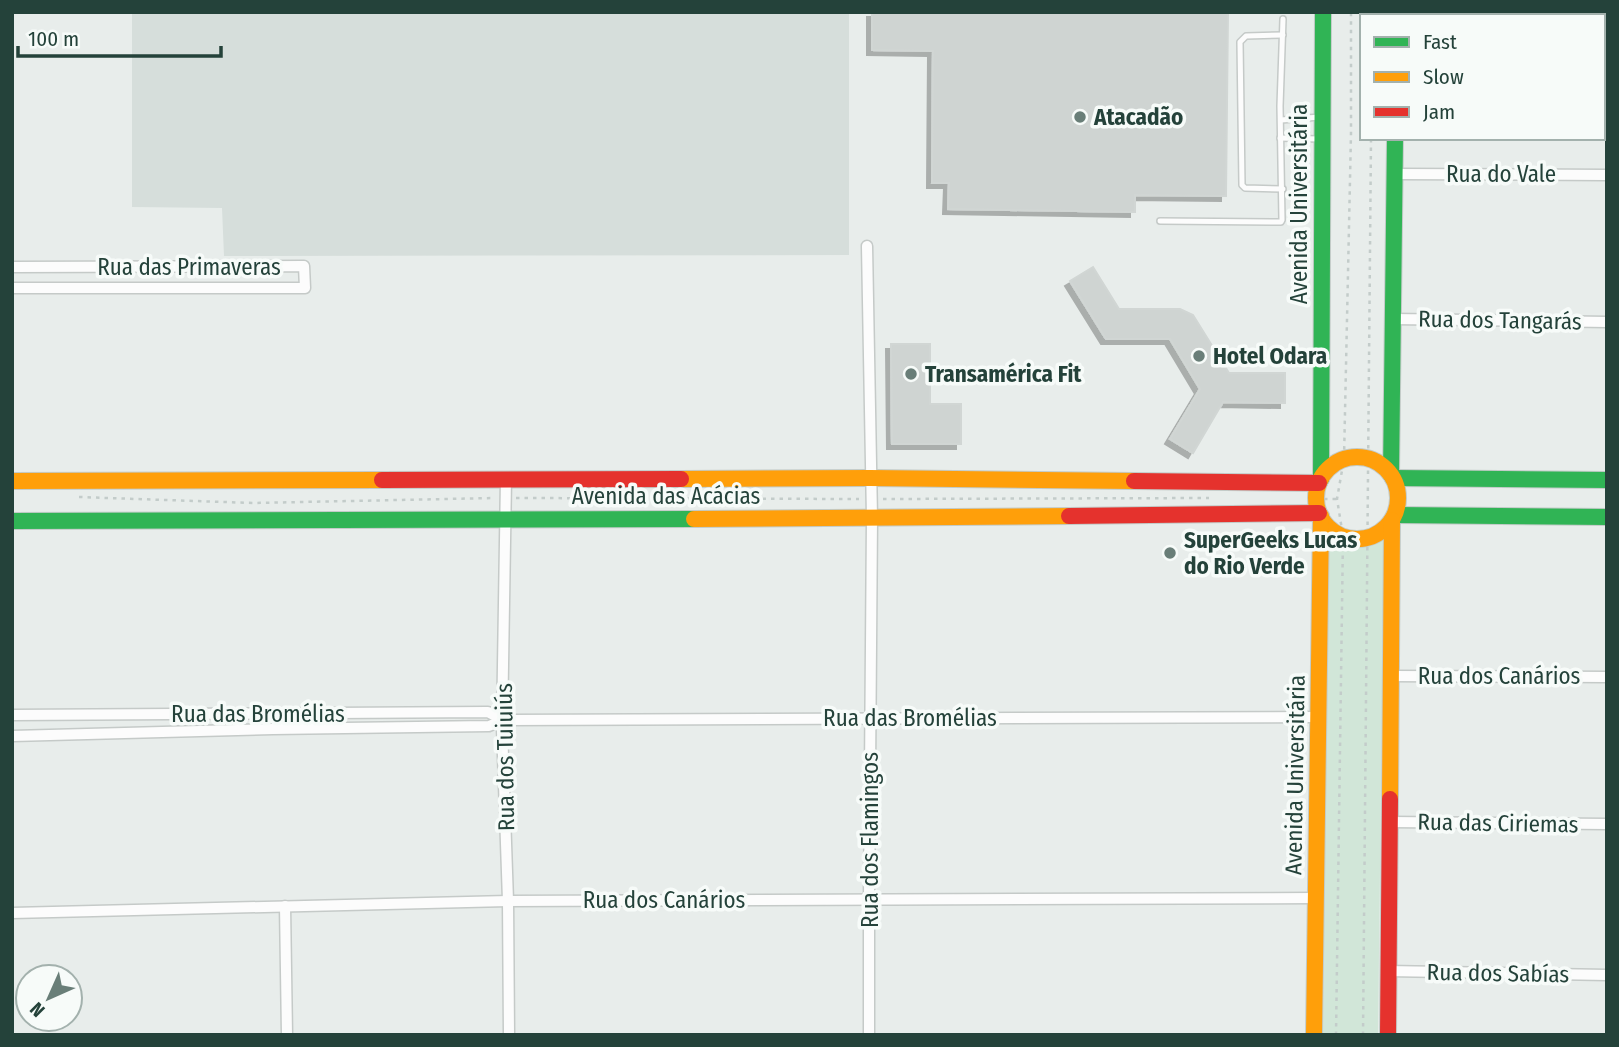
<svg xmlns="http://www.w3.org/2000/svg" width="1619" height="1047" font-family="'Fira Sans Condensed',sans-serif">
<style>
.built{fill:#d6dedb}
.green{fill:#d1e6d8}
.building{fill:#cfd4d2;stroke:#d1d6d4;stroke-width:2;filter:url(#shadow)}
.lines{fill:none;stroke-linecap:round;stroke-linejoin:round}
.lane-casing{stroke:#c5cac8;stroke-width:8}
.street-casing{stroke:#c5cac8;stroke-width:13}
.fast-casing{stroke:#c3cbc8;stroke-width:18}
.slow-casing{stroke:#c3cbc8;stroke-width:18}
.jam-casing{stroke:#c3cbc8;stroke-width:18}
.path{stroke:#c3ccca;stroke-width:2.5;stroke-dasharray:3.5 5;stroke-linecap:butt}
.lane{stroke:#fcfcfc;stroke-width:5}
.street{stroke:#fcfcfc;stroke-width:10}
.fast{stroke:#30b455;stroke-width:16}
.slow{stroke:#ff9f0a;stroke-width:16}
.jam{stroke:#e5322d;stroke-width:16}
.poi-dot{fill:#697e78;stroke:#f7fbf9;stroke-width:2.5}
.labels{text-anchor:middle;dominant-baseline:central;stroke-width:7;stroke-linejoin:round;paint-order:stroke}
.poi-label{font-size:23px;font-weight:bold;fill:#24423a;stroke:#f7fbf9;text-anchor:start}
.street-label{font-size:23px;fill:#24423a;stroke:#f7fbf9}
</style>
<defs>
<filter id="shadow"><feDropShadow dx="-5" dy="5" stdDeviation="0" flood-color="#0004"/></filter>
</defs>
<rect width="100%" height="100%" fill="#e8edeb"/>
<path class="built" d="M132,12H849V255L224,256L222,208L132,207Z"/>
<path class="green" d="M1384,537L1378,1035H1323L1327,539C1348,544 1365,550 1384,537Z"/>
<g class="building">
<path d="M872,12H1228L1226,196L1135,195V212L948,209L949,183H932L933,51L872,50Z"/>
<path d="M1093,267L1119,309H1180L1193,315L1229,373H1285V403L1223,402L1193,453L1170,439L1200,389L1170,339H1106L1070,281Z"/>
<path d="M891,344H930V404H961V444H892Z"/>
</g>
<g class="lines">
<defs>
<g id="lane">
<path d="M1281,120L1320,117"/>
<path d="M1280,138L1319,139"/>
<path d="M1283,189L1245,188L1242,185L1240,42L1246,36L1283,35"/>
<path d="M1160,221L1281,222L1282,220L1280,106L1283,19"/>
</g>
<g id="street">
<path d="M1603,23H1607"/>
<path d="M1395,174L1607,175"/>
<path d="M867,246L872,518L869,899V1035"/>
<path d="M12,267L304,266L305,288H12"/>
<path d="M1393,319L1607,322"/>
<path d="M506,479L502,727L508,901L509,1035"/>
<path d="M1391,676L1607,677"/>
<path d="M12,715L488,712L503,720"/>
<path d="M12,736L273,729L489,726L503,720L1318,717"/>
<path d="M1390,822L1607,824"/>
<path d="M285,906L287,1035"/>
<path d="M12,913L508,901L1316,898"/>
<path d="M1388,971L1607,975"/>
</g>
<g id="fast">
<path d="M1391,475L1395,138"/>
<path d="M1393,478L1607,480"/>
<path d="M1321,479L1323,12"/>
<path d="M1395,515L1607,517"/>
<path d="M12,521L694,519"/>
</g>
<g id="slow">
<path d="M1396,12V16"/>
<circle cx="1357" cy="498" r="41"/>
<path d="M681,479L870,478L1134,481"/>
<path d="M12,481L382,480"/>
<path d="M694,519L1069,516"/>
<path d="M1390,799L1392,520"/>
<path d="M1314,1035L1321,516"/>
</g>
<g id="jam">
<path d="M382,480L681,479"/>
<path d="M1134,481L1319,483"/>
<path d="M1069,516L1319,513"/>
<path d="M1388,1035L1390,799"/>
</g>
</defs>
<use href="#lane" class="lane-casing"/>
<use href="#street" class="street-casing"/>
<use href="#fast" class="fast-casing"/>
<use href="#slow" class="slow-casing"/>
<use href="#jam" class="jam-casing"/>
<g class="path">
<path d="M1372,16V12"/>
<path d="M79,497L253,503L495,498"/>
<path d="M516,498L859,499"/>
<path d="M883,499L1209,498"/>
<path d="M1324,499H1337"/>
<path d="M1336,1035L1343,536L1337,499L1344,459L1351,133V12"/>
<path d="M1363,1035L1371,138"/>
</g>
<use href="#lane" class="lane"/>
<use href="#street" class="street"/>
<use href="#fast" class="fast"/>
<use href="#slow" class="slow"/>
<use href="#jam" class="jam"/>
</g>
<g class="poi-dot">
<circle cx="1080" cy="117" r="7"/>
<circle cx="1199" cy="356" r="7"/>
<circle cx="911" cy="374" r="7"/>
<circle cx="1170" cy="553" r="7"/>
</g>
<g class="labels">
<g class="poi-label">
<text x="1094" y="117">Atacadão</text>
<text x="1213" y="356">Hotel Odara</text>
<text x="925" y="374">Transamérica Fit</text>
<text x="1184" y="540">SuperGeeks Lucas<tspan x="1184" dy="26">do Rio Verde</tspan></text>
</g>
<g class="street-label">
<text x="1501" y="174">Rua do Vale</text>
<text transform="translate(1299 204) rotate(-90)">Avenida Universitária</text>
<text x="189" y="267">Rua das Primaveras</text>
<text transform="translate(1500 320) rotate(1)">Rua dos Tangarás</text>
<text x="666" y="496">Avenida das Acácias</text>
<text x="1499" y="676">Rua dos Canários</text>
<text x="258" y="714">Rua das Bromélias</text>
<text x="910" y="718">Rua das Bromélias</text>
<text transform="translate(505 757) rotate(-91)">Rua dos Tuiuiús</text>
<text transform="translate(1295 775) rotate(-89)">Avenida Universitária</text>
<text transform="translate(1498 823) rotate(1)">Rua das Ciriemas</text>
<text transform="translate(870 840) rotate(-90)">Rua dos Flamingos</text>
<text x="664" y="900">Rua dos Canários</text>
<text transform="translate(1498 973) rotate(1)">Rua dos Sabías</text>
</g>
</g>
<rect width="1619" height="1047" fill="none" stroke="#24423a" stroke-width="28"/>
<rect x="1360" y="14" width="245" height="126" fill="#f7fbf9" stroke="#a3b1ad" stroke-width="2"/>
<rect x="1374" y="37" width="35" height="10" fill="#30b455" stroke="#a3b1ad" stroke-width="2"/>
<text x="1423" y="49" font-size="21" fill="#24423a">Fast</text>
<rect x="1374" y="72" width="35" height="10" fill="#ff9f0a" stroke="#a3b1ad" stroke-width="2"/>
<text x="1423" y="84" font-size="21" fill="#24423a">Slow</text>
<rect x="1374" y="107" width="35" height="10" fill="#e5322d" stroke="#a3b1ad" stroke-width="2"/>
<text x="1423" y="119" font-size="21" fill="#24423a">Jam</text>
<g transform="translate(49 998) rotate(225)"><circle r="33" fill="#f7fbf9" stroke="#a3b1ad" stroke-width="2"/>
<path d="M0-5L12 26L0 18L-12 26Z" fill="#697e78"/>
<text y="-10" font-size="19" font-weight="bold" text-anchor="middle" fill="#24423a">N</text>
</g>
<path d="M18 46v10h203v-10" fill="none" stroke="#24423a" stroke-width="3.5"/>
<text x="28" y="46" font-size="21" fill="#24423a" stroke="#f7fbf9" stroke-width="5" paint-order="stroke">100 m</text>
</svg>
